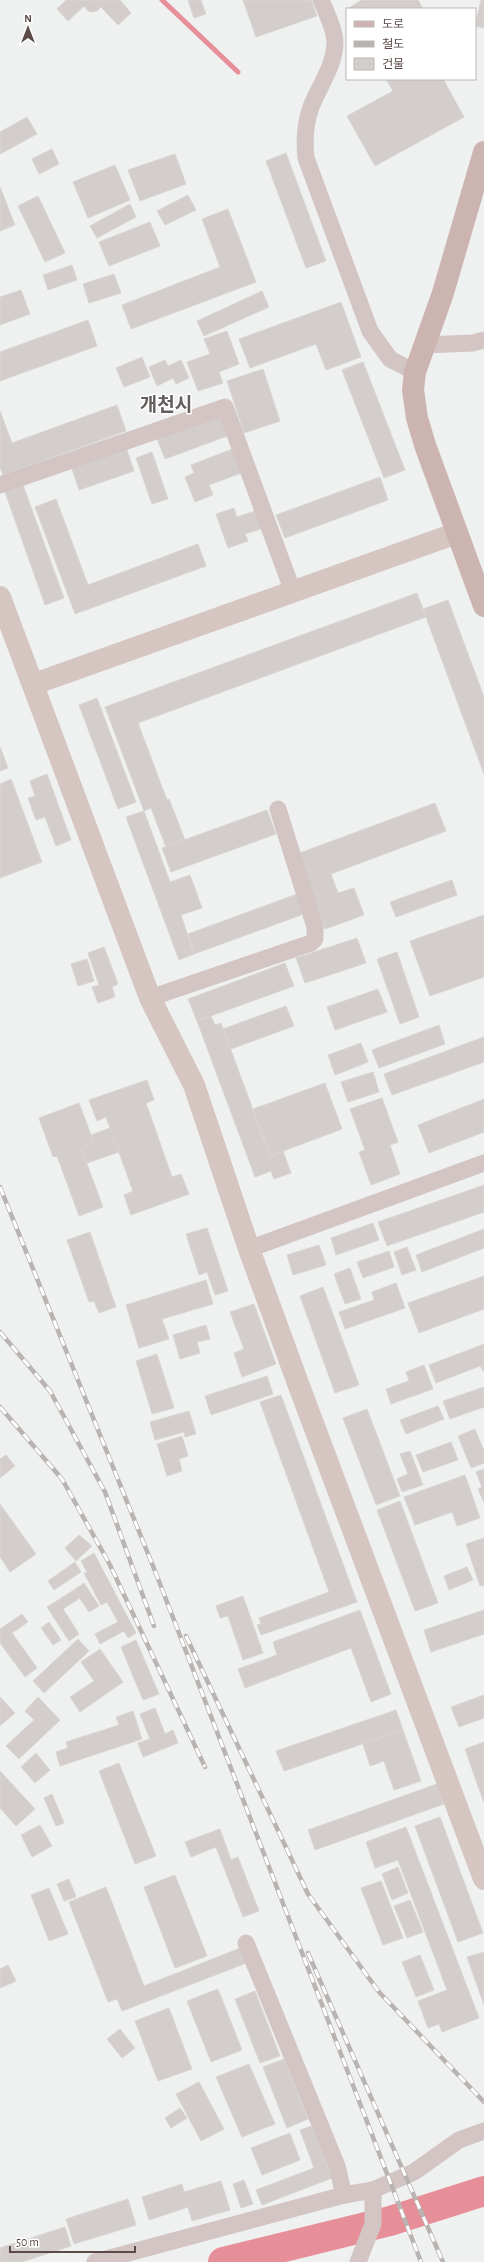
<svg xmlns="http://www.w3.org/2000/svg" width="484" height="2262" font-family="'Alegreya Sans','Noto Sans KR',sans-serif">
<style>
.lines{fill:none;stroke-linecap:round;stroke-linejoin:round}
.stream{stroke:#e78f99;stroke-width:5}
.river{stroke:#e78f99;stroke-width:30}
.building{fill:#d3cecc;stroke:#dad5d3}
.minor{stroke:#d3c5c3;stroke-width:17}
.secondary{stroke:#d6c6c2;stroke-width:22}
.primary{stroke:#ccb4b0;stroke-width:22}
.rail-casing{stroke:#b9b3b1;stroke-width:4.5}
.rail{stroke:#fff;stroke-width:3;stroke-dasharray:9;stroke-linecap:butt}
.labels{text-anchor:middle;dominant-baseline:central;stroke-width:3;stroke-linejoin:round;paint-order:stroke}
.town-label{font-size:19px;font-weight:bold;fill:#635d5c;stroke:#fff}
</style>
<rect width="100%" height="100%" fill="#eff1f0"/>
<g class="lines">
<path class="stream" d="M162,0L238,72"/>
<path class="river" d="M223,2262L390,2221L484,2191"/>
</g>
<g class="building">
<path d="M66,0H120L131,13L118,25L101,7L97,11L93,12L88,11L84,6L68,21L57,9Z"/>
<path d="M188,0H201L206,14L194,18Z"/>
<path d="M243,0H311L317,16L256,37Z"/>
<path d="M362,0H418L423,9H347Z"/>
<path d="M481,0H484V28L475,26Z"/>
<path d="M386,79H443L464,117L375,166L347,116L393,91Z"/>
<path d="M27,117L37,134L0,154V132Z"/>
<path d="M52,149L59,164L39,174L32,159Z"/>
<path d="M286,153L326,261L306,268L266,161Z"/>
<path d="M175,154L186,184L140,201L128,170Z"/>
<path d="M115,165L130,200L88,218L73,182Z"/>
<path d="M0,187L15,225L0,231Z"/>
<path d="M188,195L196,210L165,225L157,211Z"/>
<path d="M38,196L65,253L45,262L18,206Z"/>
<path d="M130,204L136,217L97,238L90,226Z"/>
<path d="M228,209L256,282L131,329L122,305L220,267L202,219Z"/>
<path d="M150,222L160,246L109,266L99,242Z"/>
<path d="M72,265L77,280L48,290L43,275Z"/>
<path d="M114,274L121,293L89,303L83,284Z"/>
<path d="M21,290L30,314L0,325V297Z"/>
<path d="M262,291L269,307L204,336L197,321Z"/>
<path d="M341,302L361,357L326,370L316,344L250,368L239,339Z"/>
<path d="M88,320L97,346L0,381V352Z"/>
<path d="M227,331L239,364L219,372L223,383L198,391L187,362L210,354L204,339Z"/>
<path d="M142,357L150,377L124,387L116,368Z"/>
<path d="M165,360L168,366L181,360L189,378L176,384L173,378L157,386L149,367Z"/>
<path d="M363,362L405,470L384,478L342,370Z"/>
<path d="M263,369L280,421L244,433L227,381Z"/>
<path d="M117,405L126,431L3,475L0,467V411L12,443Z"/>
<path d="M222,412L230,435L165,459L156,436Z"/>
<path d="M126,447L134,471L79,490L71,466Z"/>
<path d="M235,448L244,472L209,485L213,495L195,502L185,477L194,473L191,465Z"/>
<path d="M152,452L168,499L152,504L136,458Z"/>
<path d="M380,477L388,500L285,538L276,515Z"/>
<path d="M23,485L64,598L45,605L5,492Z"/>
<path d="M56,499L88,585L198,544L206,566L75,614L35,507Z"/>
<path d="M234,508L237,517L255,511L261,529L245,534L248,541L228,548L216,514Z"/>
<path d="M417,593L426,617L138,723L167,800L169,799L185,840L166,847L151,808L144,811L105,707Z"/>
<path d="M448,600L484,697V774L423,609Z"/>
<path d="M97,698L136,802L118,809L79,705Z"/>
<path d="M0,747L8,768L0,771Z"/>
<path d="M47,774L71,840L56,846L45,817L36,820L28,798L35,796L30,781Z"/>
<path d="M11,779L42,862L0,878V784Z"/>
<path d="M435,803L446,831L331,874L338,893L354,888L364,915L325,929L297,854Z"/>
<path d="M267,810L276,834L171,872L162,848Z"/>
<path d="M144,811L170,882L190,875L202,908L181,915L194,954L179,960L126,817Z"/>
<path d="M452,880L457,895L396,917L390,902Z"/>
<path d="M297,894L304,914L194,954L188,934Z"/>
<path d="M484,915V977L430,996L410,941Z"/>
<path d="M357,938L366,963L305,983L296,958Z"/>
<path d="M104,947L118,984L112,987L115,997L98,1003L92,987L99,985L88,953Z"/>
<path d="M397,952L419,1017L400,1024L377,959Z"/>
<path d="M87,959L94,981L78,986L71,964Z"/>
<path d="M285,963L294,986L197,1021L188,999Z"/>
<path d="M378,989L387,1012L335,1030L327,1007Z"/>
<path d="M286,1006L294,1026L231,1049L223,1029Z"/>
<path d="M211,1016L215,1025L221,1023L270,1156L283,1151L291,1173L274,1179L271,1171L255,1177L197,1021Z"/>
<path d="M439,1025L445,1044L379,1068L372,1050Z"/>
<path d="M484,1037V1062L392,1095L384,1074Z"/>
<path d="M361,1043L368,1062L335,1075L328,1055Z"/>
<path d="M373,1072L379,1092L348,1102L341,1082Z"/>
<path d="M147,1080L154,1100L146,1103L172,1177L181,1174L189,1194L131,1215L124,1195L133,1191L106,1117L97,1121L89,1100Z"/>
<path d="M325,1083L342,1129L270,1156L253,1109Z"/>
<path d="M382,1098L398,1142L390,1145L400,1174L371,1185L359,1152L365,1150L350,1109Z"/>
<path d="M484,1099V1132L429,1153L418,1125Z"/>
<path d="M79,1103L94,1143L81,1148L103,1207L79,1216L57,1156L53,1157L39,1118Z"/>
<path d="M110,1128L119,1152L87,1163L81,1148L94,1143L91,1135Z"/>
<path d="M484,1185V1212L387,1246L378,1222Z"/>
<path d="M373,1223L379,1240L336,1255L331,1238Z"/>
<path d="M207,1228L228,1291L215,1295L207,1272L199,1275L186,1234Z"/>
<path d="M484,1229V1248L422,1272L416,1255Z"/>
<path d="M90,1232L116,1307L99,1313L94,1301L89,1302L67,1240Z"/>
<path d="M319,1245L326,1265L293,1275L287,1255Z"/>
<path d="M407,1247L416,1270L402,1275L394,1252Z"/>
<path d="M389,1251L394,1267L363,1278L357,1262Z"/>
<path d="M350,1268L361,1299L345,1304L334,1274Z"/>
<path d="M484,1276V1309L419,1333L408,1303Z"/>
<path d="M206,1280L213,1304L162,1319L169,1339L139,1348L126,1305Z"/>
<path d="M396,1283L405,1308L345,1329L339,1312L374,1300L372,1292Z"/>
<path d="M323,1287L359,1385L335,1393L300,1296Z"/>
<path d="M254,1304L276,1364L242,1377L234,1353L244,1349L230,1312Z"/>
<path d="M206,1325L210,1339L197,1342L200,1353L180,1359L173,1335Z"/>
<path d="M484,1344V1372L480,1366L436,1383L429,1365Z"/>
<path d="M157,1354L174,1408L152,1414L136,1361Z"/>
<path d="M424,1365L433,1389L391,1404L386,1389L409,1381L406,1372Z"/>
<path d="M267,1376L273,1394L211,1415L205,1396Z"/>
<path d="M484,1387V1407L450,1419L443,1401Z"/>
<path d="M281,1395L357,1602L261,1635L257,1625L261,1624L259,1618L329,1592L260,1402Z"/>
<path d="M438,1406L444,1419L406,1434L400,1420Z"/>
<path d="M367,1409L400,1496L376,1505L343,1418Z"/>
<path d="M189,1411L196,1434L185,1437L184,1432L155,1440L150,1422Z"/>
<path d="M475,1429L484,1451V1463L471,1468L458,1436Z"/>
<path d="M182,1436L188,1456L179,1459L182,1471L167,1476L157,1444Z"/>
<path d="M451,1442L458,1460L423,1472L416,1455Z"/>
<path d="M410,1451L423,1485L402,1492L397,1479L408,1474L400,1454Z"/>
<path d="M6,1455L15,1466L0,1478V1459Z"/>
<path d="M484,1469V1503L478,1489L482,1487L476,1472Z"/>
<path d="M465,1475L480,1518L457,1526L452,1512L415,1525L404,1497Z"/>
<path d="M400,1501L438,1603L415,1611L377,1510Z"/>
<path d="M0,1504L36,1554L10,1572L0,1557Z"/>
<path d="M79,1535L92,1546L76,1561L65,1548Z"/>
<path d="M484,1538V1585L480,1586L466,1544Z"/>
<path d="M94,1553L136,1633L128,1638L124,1631L100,1644L95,1634L118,1622L107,1602L101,1605L84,1573L87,1572L81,1561Z"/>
<path d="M75,1562L81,1572L54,1590L48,1581Z"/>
<path d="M467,1567L473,1580L449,1590L444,1576Z"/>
<path d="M84,1583L99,1606L89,1612L74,1590Z"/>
<path d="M74,1590L80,1598L63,1609L79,1634L69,1641L47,1607Z"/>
<path d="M243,1596L263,1653L243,1660L228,1616L220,1618L216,1606Z"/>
<path d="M360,1610L391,1694L371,1702L351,1648L245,1688L238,1669L277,1655L273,1642Z"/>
<path d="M484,1610V1634L431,1652L424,1630Z"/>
<path d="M22,1614L28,1622L12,1633L37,1668L25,1677L0,1643V1629Z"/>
<path d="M49,1622L61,1640L53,1645L41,1628Z"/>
<path d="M78,1639L89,1651L44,1693L33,1681Z"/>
<path d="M136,1640L159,1694L143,1700L121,1647Z"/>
<path d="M100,1649L123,1682L80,1712L70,1697L94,1681L81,1662Z"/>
<path d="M484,1695V1718L459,1727L451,1707Z"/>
<path d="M0,1697L15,1713L0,1726Z"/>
<path d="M38,1697L60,1720L19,1759L6,1746L34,1720L25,1711Z"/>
<path d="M155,1708L165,1734L173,1730L178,1743L143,1757L138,1743L150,1739L140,1714Z"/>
<path d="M396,1710L403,1730L284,1771L276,1751Z"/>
<path d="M133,1711L142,1739L60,1766L56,1752L68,1748L66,1742L119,1725L116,1717Z"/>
<path d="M403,1730L421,1781L394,1790L384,1761L370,1766L363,1744Z"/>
<path d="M484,1742V1803L465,1749Z"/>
<path d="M36,1753L50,1770L35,1783L21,1767Z"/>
<path d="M119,1763L156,1856L135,1864L99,1771Z"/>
<path d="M0,1771L35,1809L16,1826L0,1808Z"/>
<path d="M437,1784L444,1804L315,1850L308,1830Z"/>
<path d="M52,1794L64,1823L56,1826L44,1798Z"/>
<path d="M440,1817L483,1933L458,1942L415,1826Z"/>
<path d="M40,1825L52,1846L32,1857L21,1835Z"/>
<path d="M406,1827L479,2018L442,2032L439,2024L428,2028L418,2001L447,1990L398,1860L375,1868L366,1842Z"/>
<path d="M220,1829L231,1860L238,1857L259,1911L243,1917L216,1847L191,1857L185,1842Z"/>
<path d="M398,1867L408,1893L392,1900L382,1874Z"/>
<path d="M175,1875L207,1956L175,1968L144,1887Z"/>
<path d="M69,1879L76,1897L64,1901L57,1884Z"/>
<path d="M381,1881L403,1938L383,1945L361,1888Z"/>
<path d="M106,1887L144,1986L243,1947L249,1962L122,2011L117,1999L108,2002L69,1902Z"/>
<path d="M49,1888L68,1934L49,1941L31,1895Z"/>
<path d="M410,1900L423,1932L407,1938L394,1906Z"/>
<path d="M484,1952V2005L467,1957Z"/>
<path d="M420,1955L434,1990L416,1997L402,1962Z"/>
<path d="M8,1965L16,1981L0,1988V1969Z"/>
<path d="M218,1989L242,2050L211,2062L187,2001Z"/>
<path d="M255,1991L280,2056L260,2063L235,1999Z"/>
<path d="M169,2008L192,2069L158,2081L135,2021Z"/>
<path d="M120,2029L135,2048L122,2058L107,2039Z"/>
<path d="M284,2059L308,2119L287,2128L263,2067Z"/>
<path d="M249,2064L275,2124L242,2137L216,2077Z"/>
<path d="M199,2082L224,2129L201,2141L176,2094Z"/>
<path d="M180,2108L187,2118L171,2128L165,2118Z"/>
<path d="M312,2126L332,2178L262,2205L256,2190L314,2168L300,2130Z"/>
<path d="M290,2133L300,2160L262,2175L251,2148Z"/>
<path d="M244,2180L253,2204L241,2208L233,2184Z"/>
<path d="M221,2181L230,2210L192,2221L188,2207L149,2220L142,2197L182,2184L184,2192Z"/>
<path d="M128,2199L136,2225L74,2244L66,2219Z"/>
<path d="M65,2227L71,2246L22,2262H0V2248Z"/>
</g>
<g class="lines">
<g class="minor">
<path d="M321,0C326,12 334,27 335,41C335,66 320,84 311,107C305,124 304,140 306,158L370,331L390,359L415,372"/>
<path d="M425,345L473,343L484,340"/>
<path d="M0,485L225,407L293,592"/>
<path d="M150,998L311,943L315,939V927L278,809"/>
<path d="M249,1249L484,1163"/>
<path d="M246,1943L337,2166L344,2195"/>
<path d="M95,2262L344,2195L373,2190L414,2172L459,2140L484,2131"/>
<path d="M358,2262L373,2224V2190"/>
</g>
<g class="secondary">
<path d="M0,597L150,998L194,1085L249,1249L299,1386L484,1879"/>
<path d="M34,684L457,533"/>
</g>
<path class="primary" d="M484,152L443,293L415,372L413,390L417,418L425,445L484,606"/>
<defs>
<g id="rail">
<path d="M0,1187L157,1576L421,2262"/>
<path d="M0,1332L50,1391L105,1492L154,1626"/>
<path d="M0,1407L62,1479L110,1565L205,1767"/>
<path d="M186,1636L308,1894L379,1992L484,2102"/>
<path d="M308,1953L443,2262"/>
</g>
</defs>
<use href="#rail" class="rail-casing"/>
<use href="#rail" class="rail"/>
</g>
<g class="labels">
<g class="town-label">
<text x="166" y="405">개천시</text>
</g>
</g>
<rect x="346" y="8" width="130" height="72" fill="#ffffff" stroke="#bdb7b6"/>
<rect x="354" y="21" width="20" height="6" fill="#ccb4b0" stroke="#bdb7b6"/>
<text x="382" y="28" font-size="12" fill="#5b4a48">도로</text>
<rect x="354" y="41" width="20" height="6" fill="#b9b3b1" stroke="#bdb7b6"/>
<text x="382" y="48" font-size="12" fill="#5b4a48">철도</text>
<rect x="354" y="58" width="20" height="12" fill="#d3cecc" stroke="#bdb7b6"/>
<text x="382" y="68" font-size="12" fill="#5b4a48">건물</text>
<g transform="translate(28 28)" stroke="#ffffff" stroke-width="3" paint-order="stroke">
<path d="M0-3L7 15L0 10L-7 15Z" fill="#5b4a48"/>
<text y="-6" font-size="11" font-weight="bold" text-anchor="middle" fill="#5b4a48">N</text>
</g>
<path d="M10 2246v6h125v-6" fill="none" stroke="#5b4a48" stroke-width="2"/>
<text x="16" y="2246" font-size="12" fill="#5b4a48" stroke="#ffffff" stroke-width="3" paint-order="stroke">50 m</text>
</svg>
